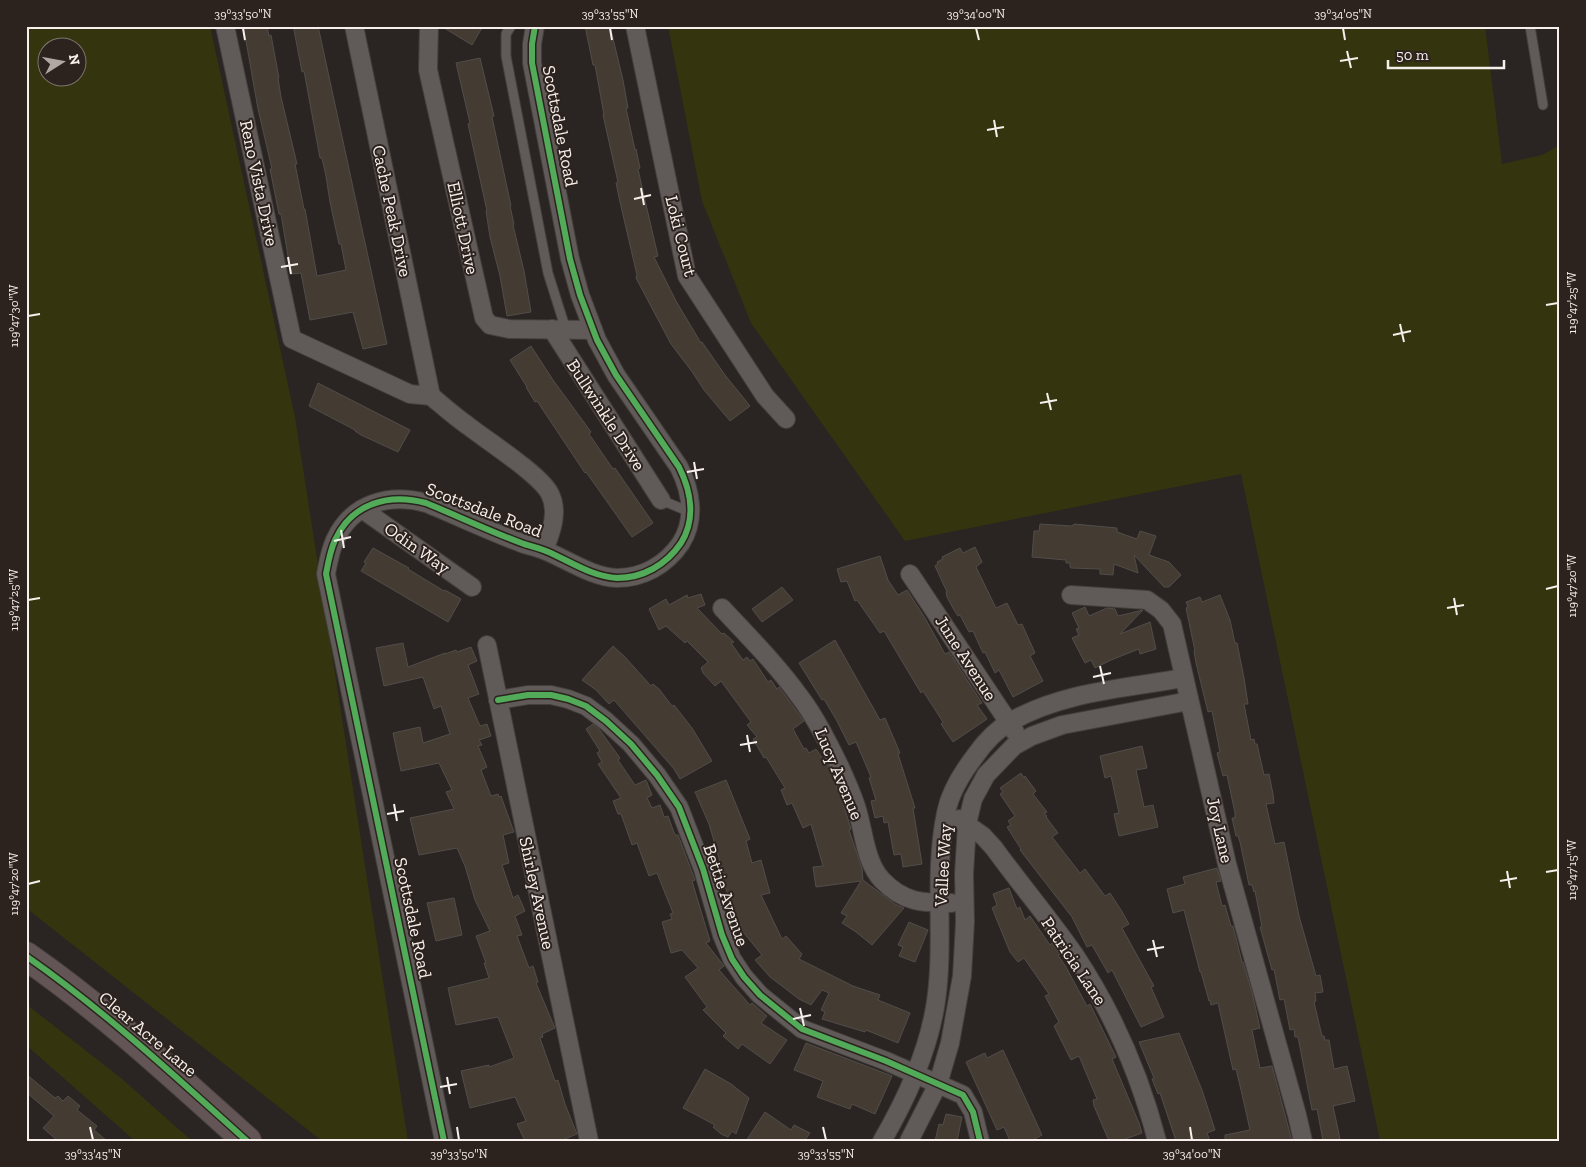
<svg xmlns="http://www.w3.org/2000/svg" width="1586" height="1167" font-family="'Zilla Slab',serif">
<style>
.green{fill:#34340f;fill-rule:evenodd}
.building{fill:#443c32;stroke:#504d4a}
.lines{fill:none;stroke-linecap:round;stroke-linejoin:round}
.service-casing{stroke:#433f3c;stroke-width:11}
.minor-casing{stroke:#433f3c;stroke-width:20}
.primary-casing{stroke:#433f3c;stroke-width:30}
.service{stroke:#605a59;stroke-width:9}
.minor{stroke:#605a59;stroke-width:18}
.primary{stroke:#635555;stroke-width:28}
.cycleway-casing{stroke:#2d231e;stroke-width:9}
.cycleway{stroke:#51ab58;stroke-width:6}
.ticks{fill:none;stroke:#f6efeb;stroke-width:2}
.labels{text-anchor:middle;dominant-baseline:central;stroke-width:4;stroke-linejoin:round;paint-order:stroke}
.street-label{font-size:18px;fill:#f6efeb;stroke:#2d231e}
.neatline{fill:none;stroke:#f6efeb;stroke-width:2}
.ticks-label{font-size:12px;text-anchor:middle;fill:#f6efeb}
</style>
<rect width="100%" height="100%" fill="#2a2422"/>
<g class="green">
<path d="M26,26H210L295,417L408,1141H322L26,908ZM48,48H78V78H48Z"/>
<path d="M668,26H1485L1502,164L1542,155L1560,145V1141H1380L1241,474L905,541L751,323L702,201Z"/>
<path d="M26,1004L121,1078L192,1141H135L26,1045Z"/>
</g>
<g class="building">
<path d="M242,26H267L269,36L271,35L279,78H278L281,97L297,164H295L304,209H305L317,276L346,270L341,244H339L330,202L326,176L322,158H320L304,71L302,72L294,30V26H318L387,344L363,349L353,312L310,320L301,273L291,274L281,214H279L270,169H272L258,109L246,41H245Z"/>
<path d="M441,26H483L472,45Z"/>
<path d="M585,26H610L623,80L628,108H626L635,150L636,149L640,168L638,169L644,196L658,256L654,257L676,301L701,343L702,342L725,375L750,406L730,421L704,390L693,373L671,344L636,278L637,275L620,202L616,183L618,182L603,115H604L595,65H593Z"/>
<path d="M480,58L494,116L492,117L511,206H510L514,224L513,225L524,271L531,312L507,316L500,276L490,237L486,211H487L468,124L470,123L456,63Z"/>
<path d="M531,346L553,380L591,432L589,434L613,469L615,468L653,523L632,537L586,472L585,473L537,401L535,402L526,387H527L510,360Z"/>
<path d="M318,383L410,430L398,452L361,435L355,431V430L309,406Z"/>
<path d="M1040,524L1072,526L1074,524L1117,528V532L1137,539L1140,531L1156,536L1149,555L1169,562L1181,575L1169,587H1164L1134,555L1138,573L1114,564L1113,575L1100,574V569L1071,568L1070,567V563H1066V560L1032,557L1034,531H1039Z"/>
<path d="M975,547L982,562L976,567L996,608L1007,603L1018,625L1022,624L1035,653L1030,656L1043,681L1013,697L999,670L995,673L985,652L983,653L973,631L969,632L960,615L958,616L954,610L947,597L946,592H947L935,566L938,564L937,562L943,559L942,557L960,548L963,553Z"/>
<path d="M373,548L409,568L408,569L444,591L445,590L461,599L448,622L361,571L366,563L364,562Z"/>
<path d="M880,556L888,580L898,595L907,590L925,618L945,654L949,652L982,703L977,705L987,719L953,742L941,724L943,722L923,691L921,693L884,631L880,633L857,600L855,601L847,581L841,582L837,569Z"/>
<path d="M782,587L793,600L762,622L752,609Z"/>
<path d="M701,594L705,605L697,608L722,634L724,633L734,642L731,643L743,660L747,657L750,661L753,659L768,682L771,680L777,689L779,687L804,721L793,729L804,749L806,748L809,753L816,749L828,766L842,800L851,829L849,830L862,868L863,880L895,904L904,908L872,945L856,932L842,923L847,916L841,913L861,881L816,887L813,867L823,866L811,824L803,828L792,803L787,805L781,790L785,788L766,757L764,758L753,739L757,737L747,725L751,722L721,681L715,686L703,673L701,668L708,662L687,641L685,643L666,626L659,630L649,609L666,599L669,605L687,595L688,598Z"/>
<path d="M1220,595L1230,620L1235,643H1237L1244,678L1248,704H1244L1251,740L1254,739L1255,744H1257L1264,775L1269,774L1273,794L1274,803L1266,804L1275,844L1284,842L1299,916L1316,976L1320,975L1323,992L1315,993L1316,1001L1314,1002L1322,1036H1324L1325,1040H1329L1334,1069L1347,1066L1355,1101L1333,1106L1340,1139L1323,1141L1317,1109L1312,1110L1298,1037H1295L1294,1029L1290,1030L1284,999L1280,1000L1274,969L1272,970L1260,927H1262L1255,891L1254,892L1252,885H1249L1240,842L1238,836H1236L1232,818H1235V813L1227,775L1223,776L1217,753L1220,752L1212,711L1208,712L1196,663L1194,651H1195L1186,608L1188,607L1186,602L1200,597L1202,602Z"/>
<path d="M1085,607L1089,616L1107,608L1115,609L1118,616L1143,610L1120,634L1150,622L1156,649L1140,654L1139,649L1111,660L1095,668L1091,660L1085,663L1072,638L1079,635L1076,629L1079,628L1072,613Z"/>
<path d="M835,640L880,720L885,718L900,753L898,754L915,808H913L922,864L903,867L901,854L894,855L888,822L884,823L883,816L875,818L871,801L876,800L869,778L871,777L856,742L849,745L837,721L824,699L822,700L799,663Z"/>
<path d="M403,643L408,667L445,653V654L456,650L457,652L471,647L477,661L468,665L479,694L468,698L480,726L487,724L491,736L479,740L482,745L478,746L487,767L481,770L491,796L498,794L499,797L501,796L514,832L503,835L509,863L502,865L513,898L518,895L525,911L515,916L522,935L517,936L529,968L533,966L538,982L536,983L555,1028L542,1034L543,1037L540,1038L555,1081L558,1080L565,1104L577,1134L560,1141H525L517,1124L526,1121L515,1097L470,1108L461,1071L489,1065V1067L514,1058L498,1017L456,1025L448,988L489,978L484,963H486L476,936L490,931L475,900L465,866L457,848L419,855L410,818L454,809L446,792L452,790L439,763L401,771L393,733L420,727L423,743L450,734L441,706L434,709L423,677L384,686L376,648Z"/>
<path d="M613,646L625,657L651,686L653,684L659,689L672,706L674,705L692,728L712,761L680,779L674,769L614,700L609,704L596,690L582,680Z"/>
<path d="M593,724L599,729L620,758L618,760L635,785L646,780L652,795L647,798L652,808L660,805L664,817L668,816L675,835H678L695,880L692,881L710,941L706,943L724,966L719,970L750,1005L752,1003L767,1016L761,1023L787,1040L770,1064L742,1044L738,1049L723,1036L726,1033L703,1010L707,1007L685,977L698,968L682,950L671,953L662,922L672,919L670,914L673,913L657,873L649,876L637,843L632,845L621,814H618L613,801L621,798L598,764L602,762L597,753L600,751L586,729Z"/>
<path d="M1142,746L1147,768L1136,770L1144,807L1153,805L1158,827L1119,836L1114,814L1119,813L1111,776L1105,778L1100,756Z"/>
<path d="M1021,773L1024,778L1025,776L1036,791L1033,794L1047,812L1044,813L1047,816L1046,817L1058,833L1052,837L1080,873L1085,869L1105,896L1110,893L1121,910L1129,924L1122,928L1154,986L1151,987L1164,1017L1141,1027L1112,970L1108,973L1092,945L1087,947L1072,917L1020,850L1021,849L1007,827L1011,825L1008,821L1015,816L1000,794L1003,792L1000,788Z"/>
<path d="M726,780L750,839L746,841L752,863L761,860L770,893L761,895L782,939L786,936L802,954L799,959L853,986L880,995L878,1000L910,1013L898,1043L866,1030L865,1032L822,1019L825,1012L821,1010L829,993L822,990L811,1005L799,999L770,977L755,960L762,955L743,932L735,916L720,871H721L719,858L709,824L695,792Z"/>
<path d="M1217,868L1221,881L1216,882L1222,906L1225,905L1231,926H1233L1242,962H1243L1252,992L1260,1028L1252,1030L1260,1068L1272,1066L1292,1141H1225V1135L1250,1130L1242,1094L1236,1069L1233,1070L1218,1003L1211,1005L1210,1000L1209,1001L1201,972H1200L1184,910L1173,913L1167,889L1185,884L1183,877Z"/>
<path d="M1009,888L1017,909L1020,907L1025,920L1030,916L1050,945L1052,943L1060,954L1058,955L1066,967L1087,1006L1090,1004L1116,1057L1112,1059L1139,1123L1142,1133L1120,1141H1109L1094,1106L1093,1100L1097,1099L1079,1056L1071,1060L1054,1026L1059,1022L1045,996L1049,994L1024,958L1018,962L1010,952L992,908L997,905L993,894Z"/>
<path d="M454,898L462,935L436,941L427,903Z"/>
<path d="M909,922L928,930L915,962L899,956L903,947L898,945Z"/>
<path d="M1179,1033L1202,1090L1215,1130L1207,1133L1210,1141H1176L1160,1093L1158,1094L1152,1079L1154,1078L1139,1042Z"/>
<path d="M806,1043L892,1076L875,1114L852,1104L850,1109L817,1097L823,1081L794,1070Z"/>
<path d="M1003,1050L1042,1135L1031,1141H1010L1004,1127L997,1130L966,1062L985,1053L987,1058Z"/>
<path d="M705,1069L731,1084L749,1098L736,1134L732,1131L728,1137L721,1134L713,1127L715,1125L683,1108Z"/>
<path d="M26,1074L55,1098L58,1096L63,1101L68,1096L80,1106L77,1110L97,1126L94,1130L107,1141H58L43,1128L54,1116L26,1092Z"/>
<path d="M765,1112L791,1130L794,1125L810,1133L805,1140L807,1141H746Z"/>
<path d="M946,1114L962,1117L957,1141H935L939,1124L943,1125Z"/>
</g>
<g class="lines">
<defs>
<g id="service">
<path d="M511,26L506,34V56L548,273L566,330"/>
<path d="M1530,26L1543,105"/>
<path d="M661,500L690,512"/>
</g>
<g id="minor">
<path d="M225,26L292,339L410,394L431,396"/>
<path d="M354,26L431,396"/>
<path d="M429,26L428,70L484,318L490,325L509,329L593,330"/>
<path d="M635,26L687,276L765,396L786,419"/>
<path d="M552,329L661,500"/>
<path d="M431,396C443,406 454,416 467,425C486,440 541,475 550,494C559,512 551,533 544,550"/>
<path d="M362,509L472,587"/>
<path d="M910,574L1015,732"/>
<path d="M1071,595L1147,600L1161,610L1172,624L1227,864L1297,1115L1303,1141"/>
<path d="M722,608C749,637 777,665 800,697C816,718 828,743 840,767C846,781 854,797 858,813C864,834 866,863 882,880C904,903 923,903 952,903"/>
<path d="M487,645L589,1141"/>
<path d="M498,700L528,695H551L568,699L586,706L606,721L631,744L657,775L679,807L703,869L722,935L732,959L744,977L760,995L802,1029L886,1061L963,1095L973,1112L980,1141"/>
<path d="M959,819L983,836L994,848C1020,884 1049,918 1074,954C1112,1011 1140,1075 1157,1141"/>
<path d="M444,1141L326,574C328,563 330,551 335,540C352,503 389,493 426,503C458,516 491,532 524,544C531,546 539,548 546,551C568,560 592,577 617,578C643,578 666,565 681,543C696,519 691,491 679,467L616,375L597,340L580,295L570,259L532,63V44L535,26"/>
<path d="M882,1141C907,1098 929,1050 936,1001C945,939 933,874 946,813C950,792 962,773 975,756C984,743 996,730 1010,722C1061,692 1126,688 1184,678"/>
<path d="M909,1141L938,1084L950,1043L962,976L965,922L964,874L967,824L973,799L986,775L1014,746L1032,736L1062,725L1189,701"/>
</g>
<path id="primary" d="M26,956C105,1011 176,1077 247,1141"/>
</defs>
<use href="#service" class="service-casing"/>
<use href="#minor" class="minor-casing"/>
<use href="#primary" class="primary-casing"/>
<use href="#service" class="service"/>
<use href="#minor" class="minor"/>
<use href="#primary" class="primary"/>
<defs>
<g id="cycleway">
<path d="M498,700L528,695H551L568,699L586,706L606,721L631,744L657,775L679,807L703,869L722,935L732,959L744,977L760,995L802,1029L886,1061L963,1095L973,1112L980,1141"/>
<path d="M26,956C105,1011 176,1077 247,1141"/>
<path d="M444,1141L326,574C328,563 330,551 335,540C352,503 389,493 426,503C458,516 491,532 524,544C531,546 539,548 546,551C568,560 592,577 617,578C643,578 666,565 681,543C696,519 691,491 679,467L616,375L597,340L580,295L570,259L532,63V44L535,26"/>
</g>
</defs>
<use href="#cycleway" class="cycleway-casing"/>
<use href="#cycleway" class="cycleway"/>
</g>
<path class="ticks" d="M243,28L245,40M610,28L612,40M976,28L979,40M1343,28L1345,40M1347,51L1351,68M1340,61L1358,58M994,120L997,137M987,130L1004,127M641,188L644,205M634,199L651,195M288,257L291,274M281,267L298,264M1546,305L1558,303M28,316L40,314M1400,324L1404,342M1393,335L1411,331M1047,393L1051,410M1040,403L1057,400M694,462L697,479M687,472L704,469M341,530L344,548M334,541L351,537M1546,589L1558,586M1454,598L1457,615M28,600L40,598M1447,608L1464,605M1100,666L1104,684M1093,677L1111,673M747,735L750,752M740,745L757,742M394,804L397,821M387,814L404,811M1507,871L1510,888M1546,872L1558,870M1500,881L1517,878M28,884L40,881M1153,940L1157,957M1147,950L1164,947M800,1008L804,1026M793,1019L811,1015M447,1077L450,1094M440,1087L457,1084M90,1127L93,1140M457,1127L459,1140M823,1127L826,1140M1190,1127L1192,1140"/>
<g class="labels">
<g class="street-label">
<text transform="translate(560 126) rotate(79)">Scottsdale Road</text>
<text transform="translate(259 183) rotate(78)">Reno Vista Drive</text>
<text transform="translate(392 211) rotate(78)">Cache Peak Drive</text>
<text transform="translate(463 228) rotate(78)">Elliott Drive</text>
<text transform="translate(681 236) rotate(76)">Loki Court</text>
<text transform="translate(606 415) rotate(57)">Bullwinkle Drive</text>
<text transform="translate(484 510) rotate(21)">Scottsdale Road</text>
<text transform="translate(417 548) rotate(35)">Odin Way</text>
<text transform="translate(966 658) rotate(57)">June Avenue</text>
<text transform="translate(839 774) rotate(67)">Lucy Avenue</text>
<text transform="translate(1220 830) rotate(77)">Joy Lane</text>
<text transform="translate(943 865) rotate(-87)">Vallee Way</text>
<text transform="translate(537 893) rotate(78)">Shirley Avenue</text>
<text transform="translate(726 895) rotate(71)">Bettie Avenue</text>
<text transform="translate(413 918) rotate(78)">Scottsdale Road</text>
<text transform="translate(1074 961) rotate(56)">Patricia Lane</text>
<text transform="translate(148 1034) rotate(40)">Clear Acre Lane</text>
</g>
</g>
<rect width="1586" height="1167" fill="none" stroke="#2d231e" stroke-width="55"/>
<g transform="translate(62 62) rotate(79)"><circle r="24" fill="#2d231e" stroke="#7d7570"/>
<path d="M0-4L9 19L0 12L-9 19Z" fill="#afa8a5"/>
<text y="-8" font-size="14" font-weight="bold" text-anchor="middle" fill="#f6efeb">N</text>
</g>
<path d="M1388 60v8h116v-8" fill="none" stroke="#f6efeb" stroke-width="2.5"/>
<text x="1396" y="60" font-size="15" fill="#f6efeb" stroke="#2d231e" stroke-width="4" paint-order="stroke">50 m</text>
<rect x="28" y="28" width="1530" height="1112" class="neatline"/>
<g class="ticks-label">
<text x="243" y="18">39°33'50"N</text>
<text x="610" y="18">39°33'55"N</text>
<text x="976" y="18">39°34'00"N</text>
<text x="1343" y="18">39°34'05"N</text>
<text transform="translate(1572 303) rotate(-90)" y="4">119°47'25"W</text>
<text transform="translate(14 316) rotate(-90)" y="4">119°47'30"W</text>
<text transform="translate(1572 586) rotate(-90)" y="4">119°47'20"W</text>
<text transform="translate(14 600) rotate(-90)" y="4">119°47'25"W</text>
<text transform="translate(1572 870) rotate(-90)" y="4">119°47'15"W</text>
<text transform="translate(14 884) rotate(-90)" y="4">119°47'20"W</text>
<text x="93" y="1158">39°33'45"N</text>
<text x="459" y="1158">39°33'50"N</text>
<text x="826" y="1158">39°33'55"N</text>
<text x="1192" y="1158">39°34'00"N</text>
</g>
</svg>
